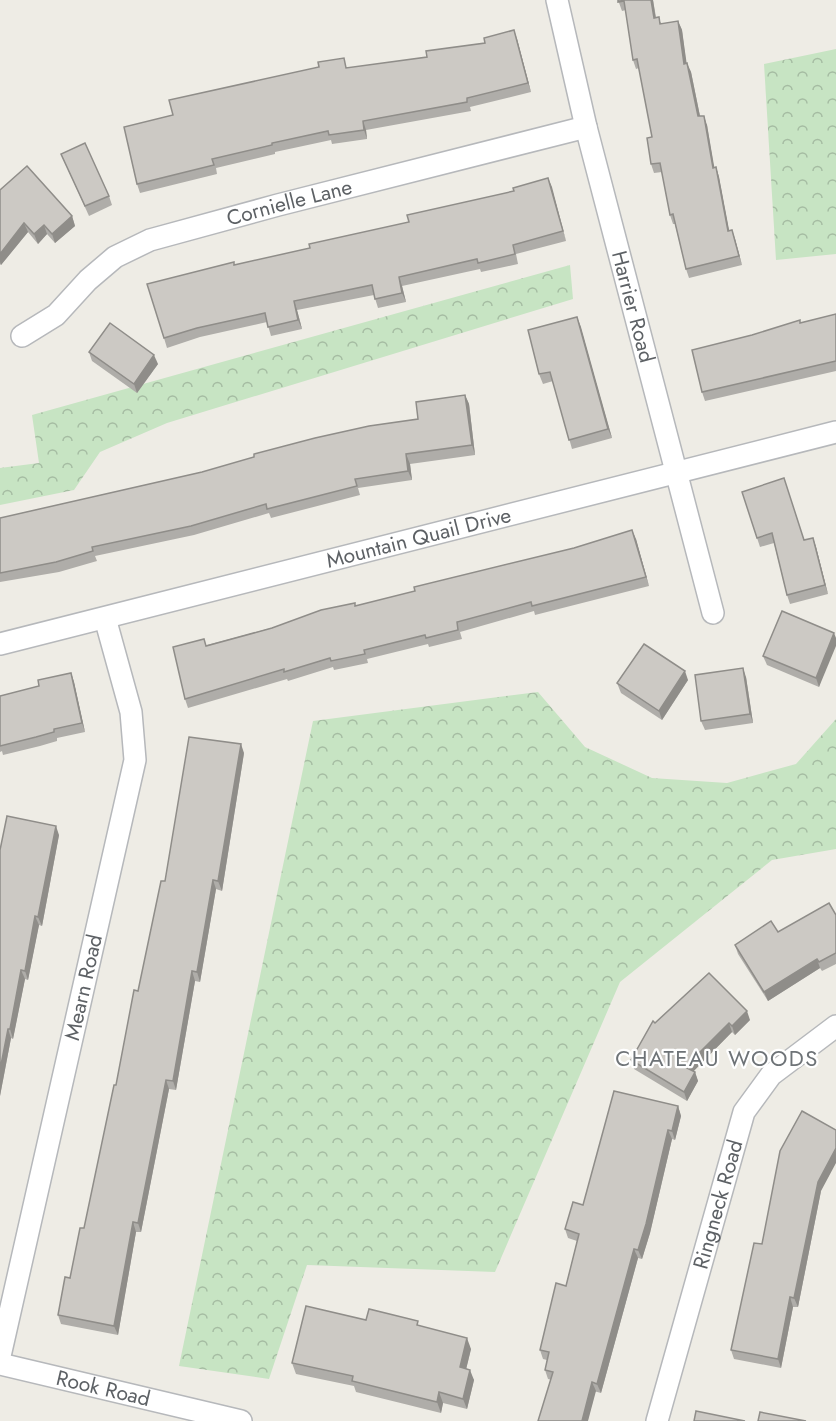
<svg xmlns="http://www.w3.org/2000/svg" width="836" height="1421" font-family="Jost,sans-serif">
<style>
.forest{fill:url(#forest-crowns)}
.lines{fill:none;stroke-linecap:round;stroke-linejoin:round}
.minor-casing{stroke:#b6b8bb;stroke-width:24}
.minor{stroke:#fff;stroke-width:21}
.wall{fill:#afada9}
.shaded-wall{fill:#8f8d89}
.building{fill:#ccc9c4;stroke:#8f8d89;stroke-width:1.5}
.labels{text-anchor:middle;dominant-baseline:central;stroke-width:4.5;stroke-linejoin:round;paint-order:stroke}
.street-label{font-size:21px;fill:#5d6165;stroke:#fff}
.neighbourhood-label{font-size:22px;letter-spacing:1.5px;fill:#6e7377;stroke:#fff}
</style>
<defs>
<pattern id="forest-crowns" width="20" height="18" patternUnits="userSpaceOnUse" patternTransform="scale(1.5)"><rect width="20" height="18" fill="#c7e4c3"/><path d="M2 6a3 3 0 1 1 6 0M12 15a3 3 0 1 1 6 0" fill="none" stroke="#a5bca2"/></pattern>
</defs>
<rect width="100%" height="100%" fill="#eeece5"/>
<g class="forest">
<path d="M836,49V254L776,260L764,64Z"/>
<path d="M570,265L573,299L167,423L100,452L74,490L0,505V468L39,463L32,415Z"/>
<path d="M538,692L585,747L652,778L727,783L796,764L836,719V849L772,860L620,982L495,1272L307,1265L269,1379L179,1366L313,721Z"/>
</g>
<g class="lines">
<defs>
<g id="minor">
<path id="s1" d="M557,0L586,127L713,613"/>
<path id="s2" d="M22,336L56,315L88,280L115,257L150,240L278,205L586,127"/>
<path id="s3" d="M0,644L836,432"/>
<path id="s4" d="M0,1356L135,760L131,712L105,618"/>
<path id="s5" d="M0,1364L241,1421"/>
<path id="s6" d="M657,1421L744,1112L771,1075L836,1026"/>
</g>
</defs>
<use href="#minor" class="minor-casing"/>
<use href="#minor" class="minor"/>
</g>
<g class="wall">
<path d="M618,0H653L656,17L662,24L678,21L682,30L686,63L691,72L700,116L707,125L714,168L716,167L719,177L729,231L735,239L742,265L689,278L686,269L675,224H673L670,215L662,172L654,173L651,164L652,137L639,68L636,69L633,60L626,10L622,11Z"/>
<path d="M517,39L531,92L470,107L471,111L366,130L367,139L332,144L331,140L275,152V154L216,168L217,174L140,193L137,184L173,115L348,68L427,57Z"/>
<path d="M61,154L109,196L112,205L89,216Z"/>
<path d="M548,178L566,241L516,254L518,264L481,272L480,269L402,286L406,302L378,308L374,295L297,310L302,329L271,336L267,322L200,337L167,348L164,338L235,265L310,248L409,222L514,191Z"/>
<path d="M0,190L72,216L75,226L55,243L47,234L38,244L28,232L1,265L0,264Z"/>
<path d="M836,314V371L705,401L702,392L752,335Z"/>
<path d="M577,317L612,438L572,449L553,381L543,384L539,374Z"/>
<path d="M89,352L158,364L137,393L92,361Z"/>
<path d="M465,395L469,404L475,455L410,464L412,480L358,488L360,495L271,518L269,513L194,535L95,556L97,561L59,572L0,582V518L202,472L418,419Z"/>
<path d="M742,492L804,540L813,538L816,547L828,594L790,604L787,595L774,543L760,547Z"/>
<path d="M636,539L649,586L535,615L534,611L460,632L462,639L429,647L428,644L367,659L368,663L334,670L333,667L288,681L287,679L188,708L185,699L207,645L355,606Z"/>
<path d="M834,633L819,687L767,665L763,656Z"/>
<path d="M71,673L74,682L85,732L57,738V741L40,746L3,755L2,751L0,752V696L39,686Z"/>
<path d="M746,677L753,723L705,730L701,721Z"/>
<path d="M688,680L662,720L621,693L617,683Z"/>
<path d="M244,753L222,891L216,889L200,982L195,981L176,1090L169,1089L141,1232H136L118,1335L61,1324L58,1315L70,1278L84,1228L138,991L165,881Z"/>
<path d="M59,835L42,926L39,925L28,980L25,979L13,1039L11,1038L0,1096V850Z"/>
<path d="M836,915V964L822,971L820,968L768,1001L738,954L735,945Z"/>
<path d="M750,1020L735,1035L732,1032L693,1071L695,1072L698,1081L687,1101L634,1069L631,1060L655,1023Z"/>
<path d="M678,1106L681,1116L675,1140L672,1139L650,1233L642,1259L638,1258L601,1393L548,1379L545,1370L547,1360L543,1359L540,1350L566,1286L577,1241L568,1238L565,1229L583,1205Z"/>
<path d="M821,1191L798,1307H793L781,1368L734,1359L731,1350L762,1244Z"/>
<path d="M366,1320L420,1326L471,1349L466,1369L474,1380L467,1409L443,1403L441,1413L356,1392L354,1386L296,1374L292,1363Z"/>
</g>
<g class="shaded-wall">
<path d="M651,0H653L657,27L654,18Z"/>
<path d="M678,21L682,30L688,73L684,64Z"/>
<path d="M514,30L517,39L531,92L528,83Z"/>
<path d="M687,63L691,72L702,126L698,116Z"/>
<path d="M704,116L707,125L716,177L713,168Z"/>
<path d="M363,121L366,130L367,139L364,130Z"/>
<path d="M716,167L719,177L731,240L728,231Z"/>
<path d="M548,178L552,187L566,241L563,231Z"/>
<path d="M72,216L75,226L55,243L52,234Z"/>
<path d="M24,223L28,232L1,265L0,262V254Z"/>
<path d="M44,225L47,234L38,244L34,234Z"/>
<path d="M732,230L735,239L742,265L739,256Z"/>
<path d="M399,277L402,286L406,302L402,293Z"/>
<path d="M294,301L297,310L302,329L298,320Z"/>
<path d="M577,317L581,327L612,438L608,429Z"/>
<path d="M154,355L158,364L137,393L134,384Z"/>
<path d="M465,395L469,404L475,455L472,445Z"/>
<path d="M406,454L410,464L412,480L408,471Z"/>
<path d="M632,530L636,539L649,586L646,577Z"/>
<path d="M813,538L816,547L828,594L825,585Z"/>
<path d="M834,633L836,638V646L819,687L816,678Z"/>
<path d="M743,668L746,677L753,723L750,714Z"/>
<path d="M685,671L688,680L662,720L659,711Z"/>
<path d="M71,673L74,682L85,732L82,723Z"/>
<path d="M241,744L244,753L222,891L218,881Z"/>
<path d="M56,826L59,835L42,926L38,917Z"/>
<path d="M213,880L216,889L200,982L197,972Z"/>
<path d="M35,916L39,925L28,980L25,971Z"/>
<path d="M817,959L820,968L768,1001L764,992Z"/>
<path d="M21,970L25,979L13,1039L10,1029Z"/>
<path d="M192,971L195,981L176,1090L173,1081Z"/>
<path d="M747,1011L750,1020L735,1035L732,1026Z"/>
<path d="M729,1023L732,1032L689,1076L685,1067Z"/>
<path d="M8,1029L11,1038L0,1096V1070Z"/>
<path d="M695,1072L698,1081L687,1101L684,1092Z"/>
<path d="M166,1080L169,1089L141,1232L138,1223Z"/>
<path d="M678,1106L681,1116L675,1140L672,1131Z"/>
<path d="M668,1130L672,1139L650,1233L642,1259L638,1250Z"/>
<path d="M836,1148V1163L821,1191L798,1307L794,1298L818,1182Z"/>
<path d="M133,1222L136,1232L118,1335L114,1326Z"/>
<path d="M634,1249L638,1258L601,1393L597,1384Z"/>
<path d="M790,1297L793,1307L781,1368L778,1359Z"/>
<path d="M467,1338L471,1349L464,1378L460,1367Z"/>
<path d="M470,1370L474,1380L467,1409L463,1399Z"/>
<path d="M592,1382L596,1391L588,1421H582Z"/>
<path d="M439,1392L443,1403L441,1413L437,1402Z"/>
</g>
<g class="building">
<path d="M618,0H651L654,18L659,17L660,24L678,21L684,64L687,63L698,116H704L713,168L716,167L728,231L732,230L739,256L686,269L673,214L670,215L660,163L651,164L647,138L652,137L637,59L633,60L624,1L618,2Z"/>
<path d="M514,30L528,83L467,98V102L363,121L364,130L329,135L328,131L272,143V145L212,159L214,165L137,184L124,127L173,115L169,100L319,67L318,62L344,58L346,68L427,57L426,51L485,43L484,38Z"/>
<path d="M85,143L109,196L85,206L61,154Z"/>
<path d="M27,166L72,216L52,234L44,225L34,234L24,223L0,254V190Z"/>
<path d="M548,178L563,231L513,245L515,254L478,263L477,259L399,277L402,293L375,299L372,285L294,301L298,320L268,327L265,313L197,328L164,338L147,284L234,262V265L310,248L309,244L409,222L407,215L514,191L513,188Z"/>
<path d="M836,314V361L702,392L692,350L752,335L800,320V323Z"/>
<path d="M577,317L608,429L569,440L550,372L539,374L528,330Z"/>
<path d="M110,323L154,355L134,384L89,352Z"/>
<path d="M465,395L472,445L406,454L408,471L355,479L357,486L267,509L266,504L191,526L92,547L93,551L56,562L0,573V518L202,472L254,457V454L315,438L369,426L418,419L416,402Z"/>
<path d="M784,478L804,540L813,538L825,585L787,595L772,533L757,538L742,492Z"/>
<path d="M632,530L646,577L532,606L531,602L457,622L458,630L426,638L425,635L364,650L365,654L331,661L330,658L284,672V669L185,699L173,647L204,639L206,646L272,628L321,610L355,603V606L415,591L414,587L574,548Z"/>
<path d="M782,611L834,633L816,678L763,656Z"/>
<path d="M644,644L685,671L659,711L617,683Z"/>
<path d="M743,668L750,714L701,721L695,675Z"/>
<path d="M71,673L82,723L54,729V732L36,737L0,746V696L39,686L38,680Z"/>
<path d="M189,737L241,744L218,881L213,880L197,972L192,971L173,1081L166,1080L138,1223L133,1222L114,1326L58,1315L65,1277L70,1278L80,1228H84L114,1085H116L134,990L138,991L161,881H165Z"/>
<path d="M7,816L56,826L38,917L35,916L25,971L21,970L10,1029H8L0,1070V850Z"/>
<path d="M829,903L836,915V953L819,962L817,959L764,992L735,945L771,921L778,932Z"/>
<path d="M709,973L747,1011L732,1026L729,1023L685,1067L695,1072L684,1092L631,1060L653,1021L655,1023Z"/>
<path d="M614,1091L678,1106L672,1131L668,1130L646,1224L638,1250L634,1249L597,1384L592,1382L582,1421H538L553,1372L545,1370L549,1352L540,1350L556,1283L566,1286L579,1234L565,1229L573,1202L583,1205Z"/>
<path d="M802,1111L836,1130V1148L818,1182L794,1298L790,1297L778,1359L731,1350L754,1243L762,1244L780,1151Z"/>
<path d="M306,1306L366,1320L369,1309L418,1321L417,1325L467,1338L460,1367L470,1370L463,1399L439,1392L437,1402L352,1381L353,1376L292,1363Z"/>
<path d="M696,1411L745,1421H694Z"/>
<path d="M760,1412L806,1421H758Z"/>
</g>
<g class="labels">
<g class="street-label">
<text stroke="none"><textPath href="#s2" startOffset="306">Cornielle Lane</textPath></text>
<text stroke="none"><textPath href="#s1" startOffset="316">Harrier Road</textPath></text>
<text stroke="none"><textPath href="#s3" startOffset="432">Mountain Quail Drive</textPath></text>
<text stroke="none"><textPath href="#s4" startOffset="378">Mearn Road</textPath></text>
<text stroke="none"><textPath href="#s6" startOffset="225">Ringneck Road</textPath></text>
<text stroke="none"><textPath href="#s5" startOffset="106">Rook Road</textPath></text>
</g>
<g class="neighbourhood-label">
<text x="717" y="1058">CHATEAU WOODS</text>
</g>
</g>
</svg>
